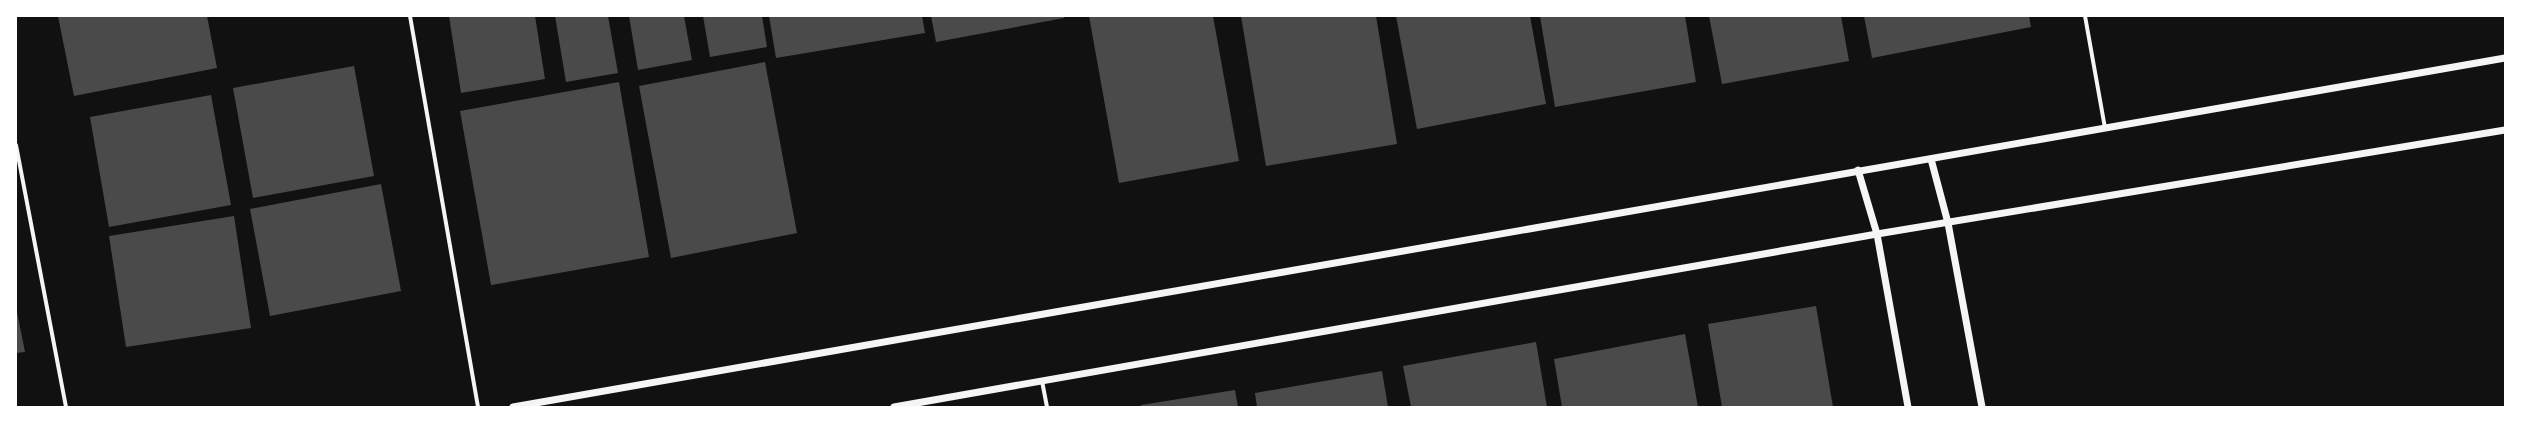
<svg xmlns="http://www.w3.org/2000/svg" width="2521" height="423" font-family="'Fira Sans Condensed',sans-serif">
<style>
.building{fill:#4a4a4a}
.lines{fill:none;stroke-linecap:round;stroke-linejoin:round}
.minor{stroke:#f5f5f5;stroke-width:4}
.tertiary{stroke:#f5f5f5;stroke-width:7}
</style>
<rect width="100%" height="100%" fill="#111"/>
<g class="building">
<path d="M58,16H207L217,68L74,96Z"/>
<path d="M449,16H535L545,79L461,93Z"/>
<path d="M555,16H608L618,73L566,82Z"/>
<path d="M629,16H684L692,60L638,70Z"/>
<path d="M703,16H762L767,47L710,57Z"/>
<path d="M769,16H922L925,33L776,58Z"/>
<path d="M931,16H1064V18L936,42Z"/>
<path d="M1089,16H1213L1239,161L1119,183Z"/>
<path d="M1241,16H1376L1397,144L1266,166Z"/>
<path d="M1396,16H1530L1546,104L1417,129Z"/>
<path d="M1540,16H1685L1696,82L1555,107Z"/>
<path d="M1709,16H1841L1849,61L1722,84Z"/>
<path d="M1864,16H2029L2031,27L1872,58Z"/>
<path d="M765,62L797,233L671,258L639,86Z"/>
<path d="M354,66L374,176L253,198L233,88Z"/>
<path d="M619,82L649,257L491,285L460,111Z"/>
<path d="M211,95L231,205L109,227L90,117Z"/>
<path d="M381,184L401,291L270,316L250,209Z"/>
<path d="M234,216L251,328L126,347L109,236Z"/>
<path d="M1816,306L1833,407H1722L1708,324Z"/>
<path d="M16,307L25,352L16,353Z"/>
<path d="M1685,334L1698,407H1562L1554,359Z"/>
<path d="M1536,342L1547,407H1411L1403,366Z"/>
<path d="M1382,371L1388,407H1257L1255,393Z"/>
<path d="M1235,390L1238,407H1141V405Z"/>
</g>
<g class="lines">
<g class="minor">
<path d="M410,16L478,407"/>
<path d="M2085,16L2105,128"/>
<path d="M16,145L66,407"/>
<path d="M1042,381L1047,407"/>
</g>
<g class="tertiary">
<path d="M1931,159L1948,223L1982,407"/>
<path d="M1858,170L1877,234L1908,407"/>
<path d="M513,407L2505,58"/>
<path d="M894,407L1877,234L2505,130"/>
</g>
</g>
<rect width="2521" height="423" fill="none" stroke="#ffffff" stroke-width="34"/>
</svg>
